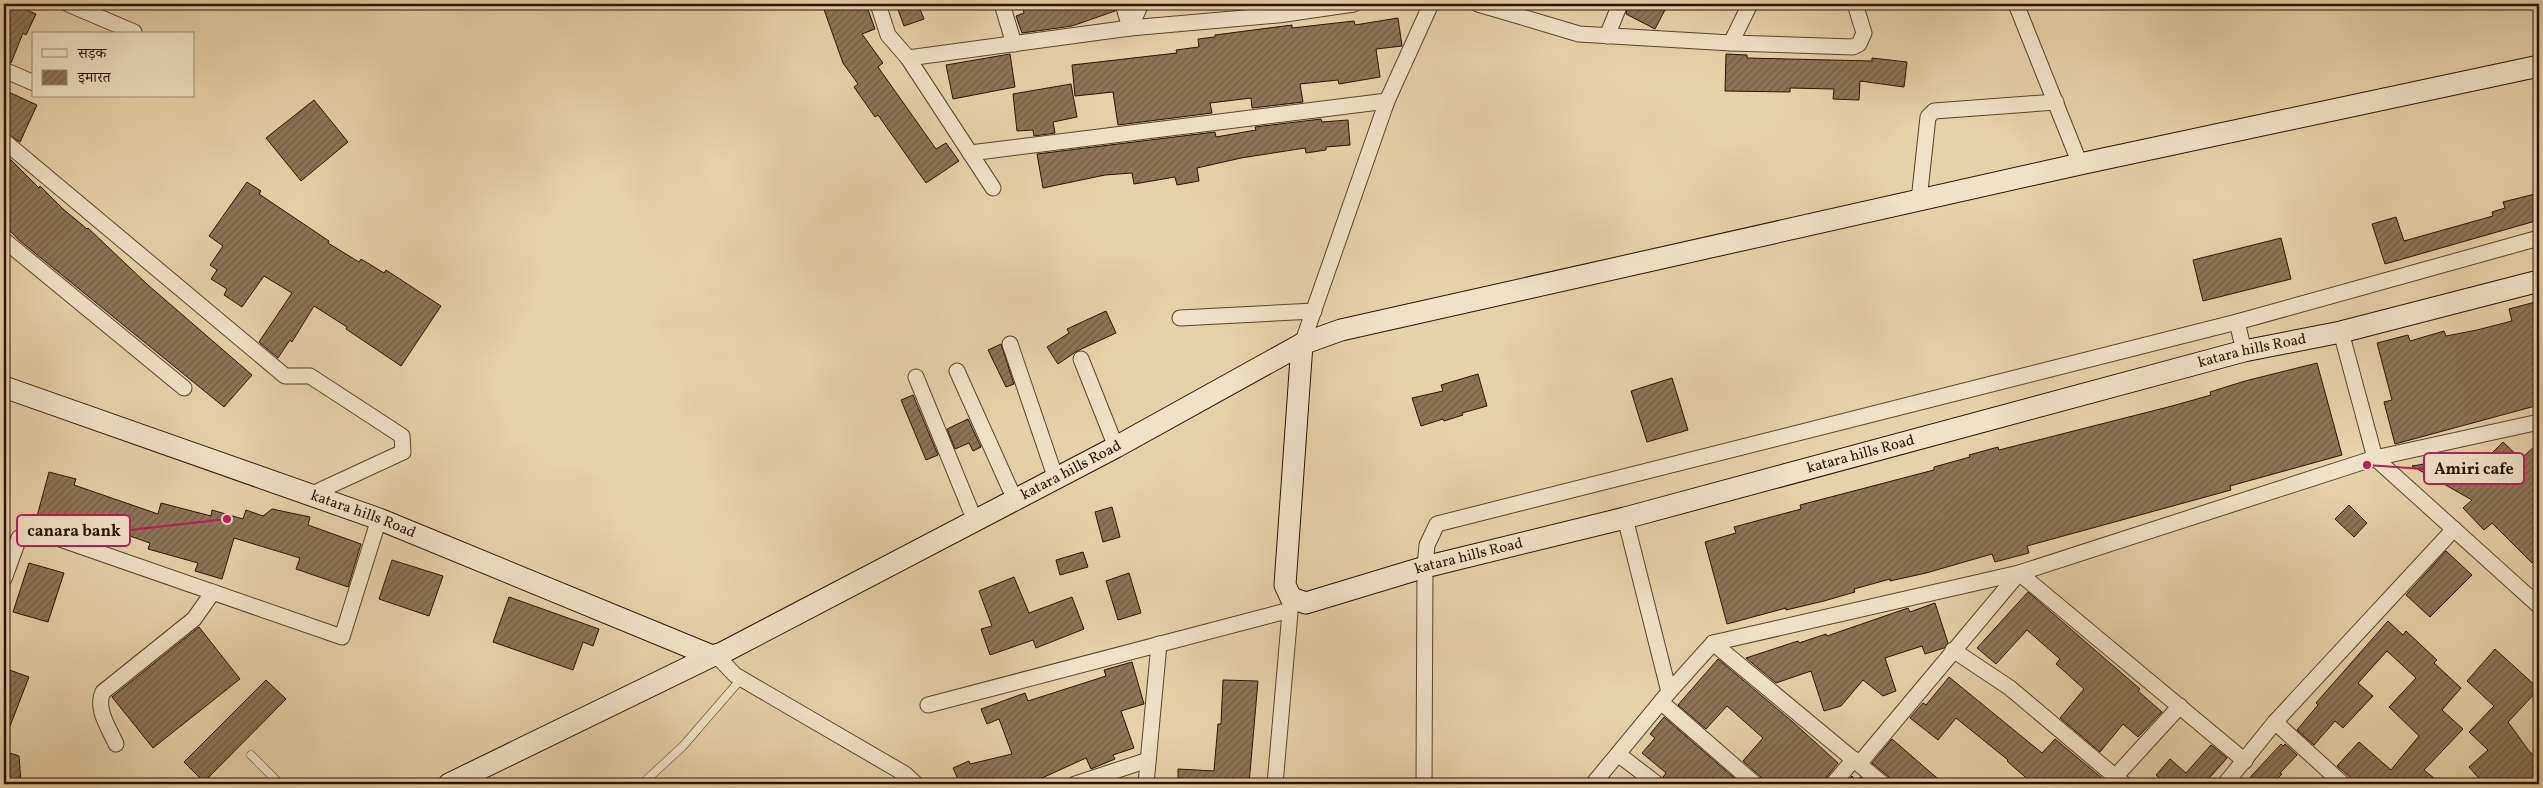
<svg xmlns="http://www.w3.org/2000/svg" width="2543" height="788" font-family="Vollkorn,'Noto Serif Devanagari',serif">
<style>
.building{fill:url(#building-hatch);stroke:#2a1300}
.lines{fill:none;stroke-linecap:round;stroke-linejoin:round}
.lane-casing{stroke:#59432a;stroke-width:9}
.street-casing{stroke:#59432a;stroke-width:17}
.secondary-casing{stroke:#2a1300;stroke-width:23}
.lane{stroke:#efe2c6;stroke-width:8}
.street{stroke:#efe2c6;stroke-width:15}
.secondary{stroke:#efe2c6;stroke-width:21}
.labels{text-anchor:middle;dominant-baseline:central;stroke-width:4;stroke-linejoin:round;paint-order:stroke}
.street-label{font-size:15px;fill:#2a1300;stroke:#efe2c6}
.leader{fill:none;stroke:#c2185b;stroke-width:2}
.callout-dot{fill:#c2185b;stroke:#efe2c6;stroke-width:2}
.callout{fill:#efe2c6;stroke:#c2185b;stroke-width:2}
.callout-label{font-size:16px;text-anchor:middle;font-weight:bold;fill:#2a1300}
</style>
<defs>
<pattern id="building-hatch" width="6" height="6" patternUnits="userSpaceOnUse" patternTransform="scale(1.25)"><rect width="6" height="6" fill="#8c7657"/><path d="M-1 1l2-2M0 6l6-6M5 7l2-2" fill="none" stroke="#736046"/></pattern>
</defs>
<rect width="100%" height="100%" fill="#e6d2a8"/>
<filter id="stains"><feTurbulence type="fractalNoise" baseFrequency=".004" numOctaves="4"/><feColorMatrix values="0 0 0 0 .2 0 0 0 0 .09 0 0 0 0 .02 0 0 0 .5 -.17"/></filter>
<radialGradient id="worn" r=".72"><stop offset=".6" stop-color="#630" stop-opacity="0"/><stop offset="1" stop-color="#630" stop-opacity=".3"/></radialGradient>
<g class="building">
<path d="M4,4H13L36,14L26,35L23,33L11,63L4,61Z"/>
<path d="M822,4H866L875,29L862,34L883,63L878,67L936,149L946,143L959,161L926,183L878,115L875,117L854,87L858,84L843,63Z"/>
<path d="M896,4H918L924,19L904,26Z"/>
<path d="M1022,4H1114L1115,11L1072,26L1022,33L1016,16L1024,13Z"/>
<path d="M1629,4H1668L1655,29L1626,14Z"/>
<path d="M1398,18L1402,46L1376,49L1380,77L1339,84L1338,80L1300,84L1303,102L1252,108L1251,98L1210,103L1212,113L1118,125L1113,92L1075,96L1072,65L1177,53L1176,50L1199,47L1198,39L1215,37V35L1292,25V28L1354,21L1355,25Z"/>
<path d="M1010,54L1015,87L953,99L946,65Z"/>
<path d="M1726,54L1747,55V58L1872,61V58L1907,62L1904,87L1860,81L1859,100L1833,99L1834,89L1790,88V92L1725,91Z"/>
<path d="M1071,84L1077,117L1053,122L1055,133L1034,136L1033,130L1017,131L1013,94Z"/>
<path d="M4,90L37,105L20,142L4,132Z"/>
<path d="M314,100L348,142L301,181L266,138Z"/>
<path d="M1321,119L1322,122L1348,120L1350,145L1326,147V150L1306,153L1305,148L1241,158L1197,168L1199,181L1177,185L1175,177L1134,184L1132,173L1105,175L1043,188L1037,154L1215,132L1216,137L1256,130L1255,127Z"/>
<path d="M4,153L39,188L40,186L63,209L87,229L88,228L148,285L252,375L224,407L19,240L4,225Z"/>
<path d="M247,182L261,191L259,194L329,241L328,243L359,262L361,259L384,273L386,270L441,306L401,366L346,329L347,327L314,306L292,342L290,340L278,358L259,342L292,293L264,276L242,307L224,295L227,289L211,279L217,270L210,265L223,246L209,236Z"/>
<path d="M2539,193V220L2385,264L2372,224L2396,217L2404,241L2493,216L2492,212L2505,208L2503,202Z"/>
<path d="M2281,238L2291,279L2203,301L2193,260Z"/>
<path d="M2539,301V405L2395,444L2384,402L2392,400L2377,343L2408,335L2410,341L2444,331L2446,336L2477,330L2512,321L2509,309Z"/>
<path d="M1106,311L1116,333L1077,351L1058,364L1047,347L1069,333L1067,329Z"/>
<path d="M1001,344L1014,384L1006,387L988,350Z"/>
<path d="M2317,363L2342,455L2230,486L2231,490L2027,546L2029,553L1995,562L1992,554L1926,573L1890,581V579L1854,589L1855,592L1824,601L1786,610V608L1727,624L1705,542L1736,533L1734,527L1801,509L1800,505L1934,470V467L1970,457L1969,455L1998,447L1999,450L2172,406L2211,395L2210,392L2245,381Z"/>
<path d="M1478,374L1487,406L1462,413L1463,415L1444,421L1443,419L1421,426L1412,398L1443,391L1441,385Z"/>
<path d="M1672,378L1688,430L1647,442L1631,391Z"/>
<path d="M913,395L938,455L926,460L901,400Z"/>
<path d="M968,419L981,447L973,451L969,443L955,449L947,429Z"/>
<path d="M2503,442L2521,459L2539,442V556L2532,563L2492,523L2484,530L2463,508L2472,500L2412,466L2467,457L2481,464Z"/>
<path d="M49,472L76,479L74,485L158,514L161,503L211,516L212,510L243,519L246,510L263,516L272,509L310,517L308,525L361,544L348,587L296,569L300,558L234,538L222,579L195,571L198,563L148,549L150,543L66,514L62,527L36,520Z"/>
<path d="M2349,505L2367,523L2354,537L2335,519Z"/>
<path d="M1112,507L1120,537L1103,542L1095,512Z"/>
<path d="M2446,551L2472,575L2430,617L2406,595Z"/>
<path d="M1083,552L1088,567L1060,575L1056,560Z"/>
<path d="M392,560L443,576L429,616L379,599Z"/>
<path d="M29,563L64,573L48,622L13,612Z"/>
<path d="M1129,573L1141,613L1118,620L1106,581Z"/>
<path d="M1014,577L1029,613L1072,597L1084,629L1036,648L1033,640L990,655L981,629L992,626L979,591Z"/>
<path d="M2028,592L2140,689L2138,691L2162,712L2138,737L2123,724L2100,752L2060,718L2084,689L2056,664L2060,659L2027,630L1996,664L1977,648Z"/>
<path d="M509,597L599,629L593,646L583,642L573,670L493,642Z"/>
<path d="M1935,603L1948,643L1944,648L1925,654L1922,646L1885,658L1896,691L1883,696L1863,680L1841,706L1824,711L1811,671L1776,683L1746,658L1798,641L1799,643L1826,634L1827,636L1908,608L1910,612Z"/>
<path d="M2388,621L2403,635L2406,631L2437,660L2434,663L2461,688L2442,710L2463,729L2424,770L2441,784H2352L2350,777L2337,766L2359,742L2391,770L2419,736L2389,707L2416,678L2387,651L2358,683L2373,696L2343,728L2335,721L2314,745L2297,730L2318,705L2316,703Z"/>
<path d="M199,627L240,679L153,748L112,697Z"/>
<path d="M2495,649L2539,689L2508,722L2529,751L2539,760V784H2484L2469,767L2488,750L2469,732L2494,706L2467,681Z"/>
<path d="M1718,659L1794,723L1838,763L1826,778L1824,784H1764L1761,777L1743,761L1763,738L1727,706L1706,729L1678,705Z"/>
<path d="M1132,662L1144,704L1121,711L1134,748L1113,755L1115,759L1091,769L1086,758L1029,784H960L953,768L969,761L970,764L1012,754L999,719L987,724L981,709L1025,693L1028,701L1106,676L1104,670Z"/>
<path d="M4,668L29,677L5,739H4Z"/>
<path d="M1949,677L2042,753L2055,739L2109,784H2033L2007,761L2008,760L1956,718L1938,740L1910,718L1923,703L1926,705Z"/>
<path d="M266,680L286,699L204,782L184,762Z"/>
<path d="M1223,680L1258,681L1249,784H1178V769L1214,771L1218,724H1221Z"/>
<path d="M1664,717L1741,784H1666L1663,777L1666,773L1642,753L1655,738L1650,734Z"/>
<path d="M1892,739L1944,784H1892L1889,777L1872,763Z"/>
<path d="M2281,744L2283,746L2285,744L2297,755L2280,773L2282,774L2272,784H2244Z"/>
<path d="M2211,745L2227,758L2204,784H2167L2156,775L2170,759L2186,773Z"/>
<path d="M4,751L19,756L21,782L4,780Z"/>
<path d="M1852,776L1857,781L1860,777L1869,784H1845Z"/>
</g>
<g class="lines">
<defs>
<g id="lane">
<path d="M251,755L280,784"/>
<path d="M642,784L683,746L741,679"/>
</g>
<g id="street">
<path d="M68,4L134,32"/>
<path d="M878,4L888,35L908,58L993,188"/>
<path d="M1002,4L1014,44"/>
<path d="M1123,4L1130,28L1141,4"/>
<path d="M1478,4L1579,34L1731,43L1853,47L1859,44L1864,33L1855,4"/>
<path d="M2016,4L2080,164"/>
<path d="M1607,36L1620,4"/>
<path d="M1731,43L1750,4"/>
<path d="M908,58L1130,28L1278,15L1354,4"/>
<path d="M4,70L34,83"/>
<path d="M4,141L285,376H310L402,436L403,452L310,495"/>
<path d="M970,153L1387,101"/>
<path d="M1919,200L1928,117L1934,111L2056,102"/>
<path d="M4,240L184,388"/>
<path d="M1180,318L1314,311"/>
<path d="M2237,322L2244,351"/>
<path d="M2341,332L2375,458L2539,606"/>
<path d="M1010,344L1056,479"/>
<path d="M1302,344L1387,101L1431,4"/>
<path d="M1081,359L1116,447"/>
<path d="M957,371L1015,500"/>
<path d="M916,377L975,521"/>
<path d="M1625,518L1669,692"/>
<path d="M4,579L19,538L31,529L342,637L379,519"/>
<path d="M1713,643L1883,784"/>
<path d="M1953,650L2010,688L2124,784"/>
<path d="M716,655L735,675L905,774L916,784"/>
<path d="M1662,703L1755,784"/>
<path d="M928,705L1290,610"/>
<path d="M2275,722L2343,784"/>
<path d="M116,744C109,728 95,709 103,692L194,619L213,592"/>
<path d="M1618,754L1657,784"/>
<path d="M1859,764L2019,573L2245,761"/>
<path d="M2115,777L2180,706"/>
<path d="M1075,784L1148,760"/>
<path d="M1146,784L1159,644"/>
<path d="M1275,784L1291,601"/>
<path d="M1424,784L1425,567L1427,545L1437,524L2237,322L2539,238"/>
<path d="M1593,784L1669,692L1713,643L2019,573L2375,458L2539,422"/>
<path d="M1833,784L1854,759"/>
<path d="M2225,784L2275,722L2454,529"/>
</g>
<g id="secondary">
<path id="s1" d="M1302,344L1285,585L1291,598L1306,603L1425,567L1625,518L2244,351L2341,332L2539,281"/>
<path id="s2" d="M4,387L379,519L712,656L722,653L1116,447L1302,344L1341,330L2080,164L2539,66"/>
<path d="M449,784L712,656"/>
</g>
</defs>
<use href="#lane" class="lane-casing"/>
<use href="#street" class="street-casing"/>
<use href="#secondary" class="secondary-casing"/>
<use href="#lane" class="lane"/>
<use href="#street" class="street"/>
<use href="#secondary" class="secondary"/>
</g>
<g class="labels">
<g class="street-label">
<text stroke="none"><textPath href="#s1" startOffset="1251">katara hills Road</textPath></text>
<text stroke="none"><textPath href="#s1" startOffset="846">katara hills Road</textPath></text>
<text stroke="none"><textPath href="#s2" startOffset="1162">katara hills Road</textPath></text>
<text stroke="none"><textPath href="#s2" startOffset="381">katara hills Road</textPath></text>
<text stroke="none"><textPath href="#s1" startOffset="441">katara hills Road</textPath></text>
</g>
</g>
<path class="leader" d="M2367 465L2424 469M227 519L130 530"/>
<g class="callout-dot">
<circle cx="2367" cy="465" r="5"/>
<circle cx="227" cy="519" r="5"/>
</g>
<g class="callout">
<rect x="2424" y="453" width="100" height="31" rx="5"/>
<rect x="17" y="515" width="113" height="31" rx="5"/>
</g>
<g class="callout-label">
<text x="2474" y="474">Amiri cafe</text>
<text x="74" y="536">canara bank</text>
</g>
<rect width="2543" height="788" fill="none" stroke="#e6d2a8" stroke-width="20"/>
<rect x="5" y="5" width="2533" height="778" fill="none" stroke="#2a1300" stroke-width="2.5"/>
<rect x="10" y="10" width="2523" height="768" fill="none" stroke="#2a1300"/>
<rect x="32" y="32" width="162" height="65" fill="#efe2c6" stroke="#a08f77"/>
<rect x="42" y="49" width="25" height="8" fill="#efe2c6" stroke="#a08f77"/>
<text x="78" y="58" font-size="15" fill="#2a1300">सड़क</text>
<rect x="42" y="70" width="25" height="15" fill="url(#building-hatch)" stroke="#a08f77"/>
<text x="78" y="82" font-size="15" fill="#2a1300">इमारत</text>
<rect width="100%" height="100%" filter="url(#stains)"/>
<rect width="100%" height="100%" fill="url(#worn)"/>
</svg>
